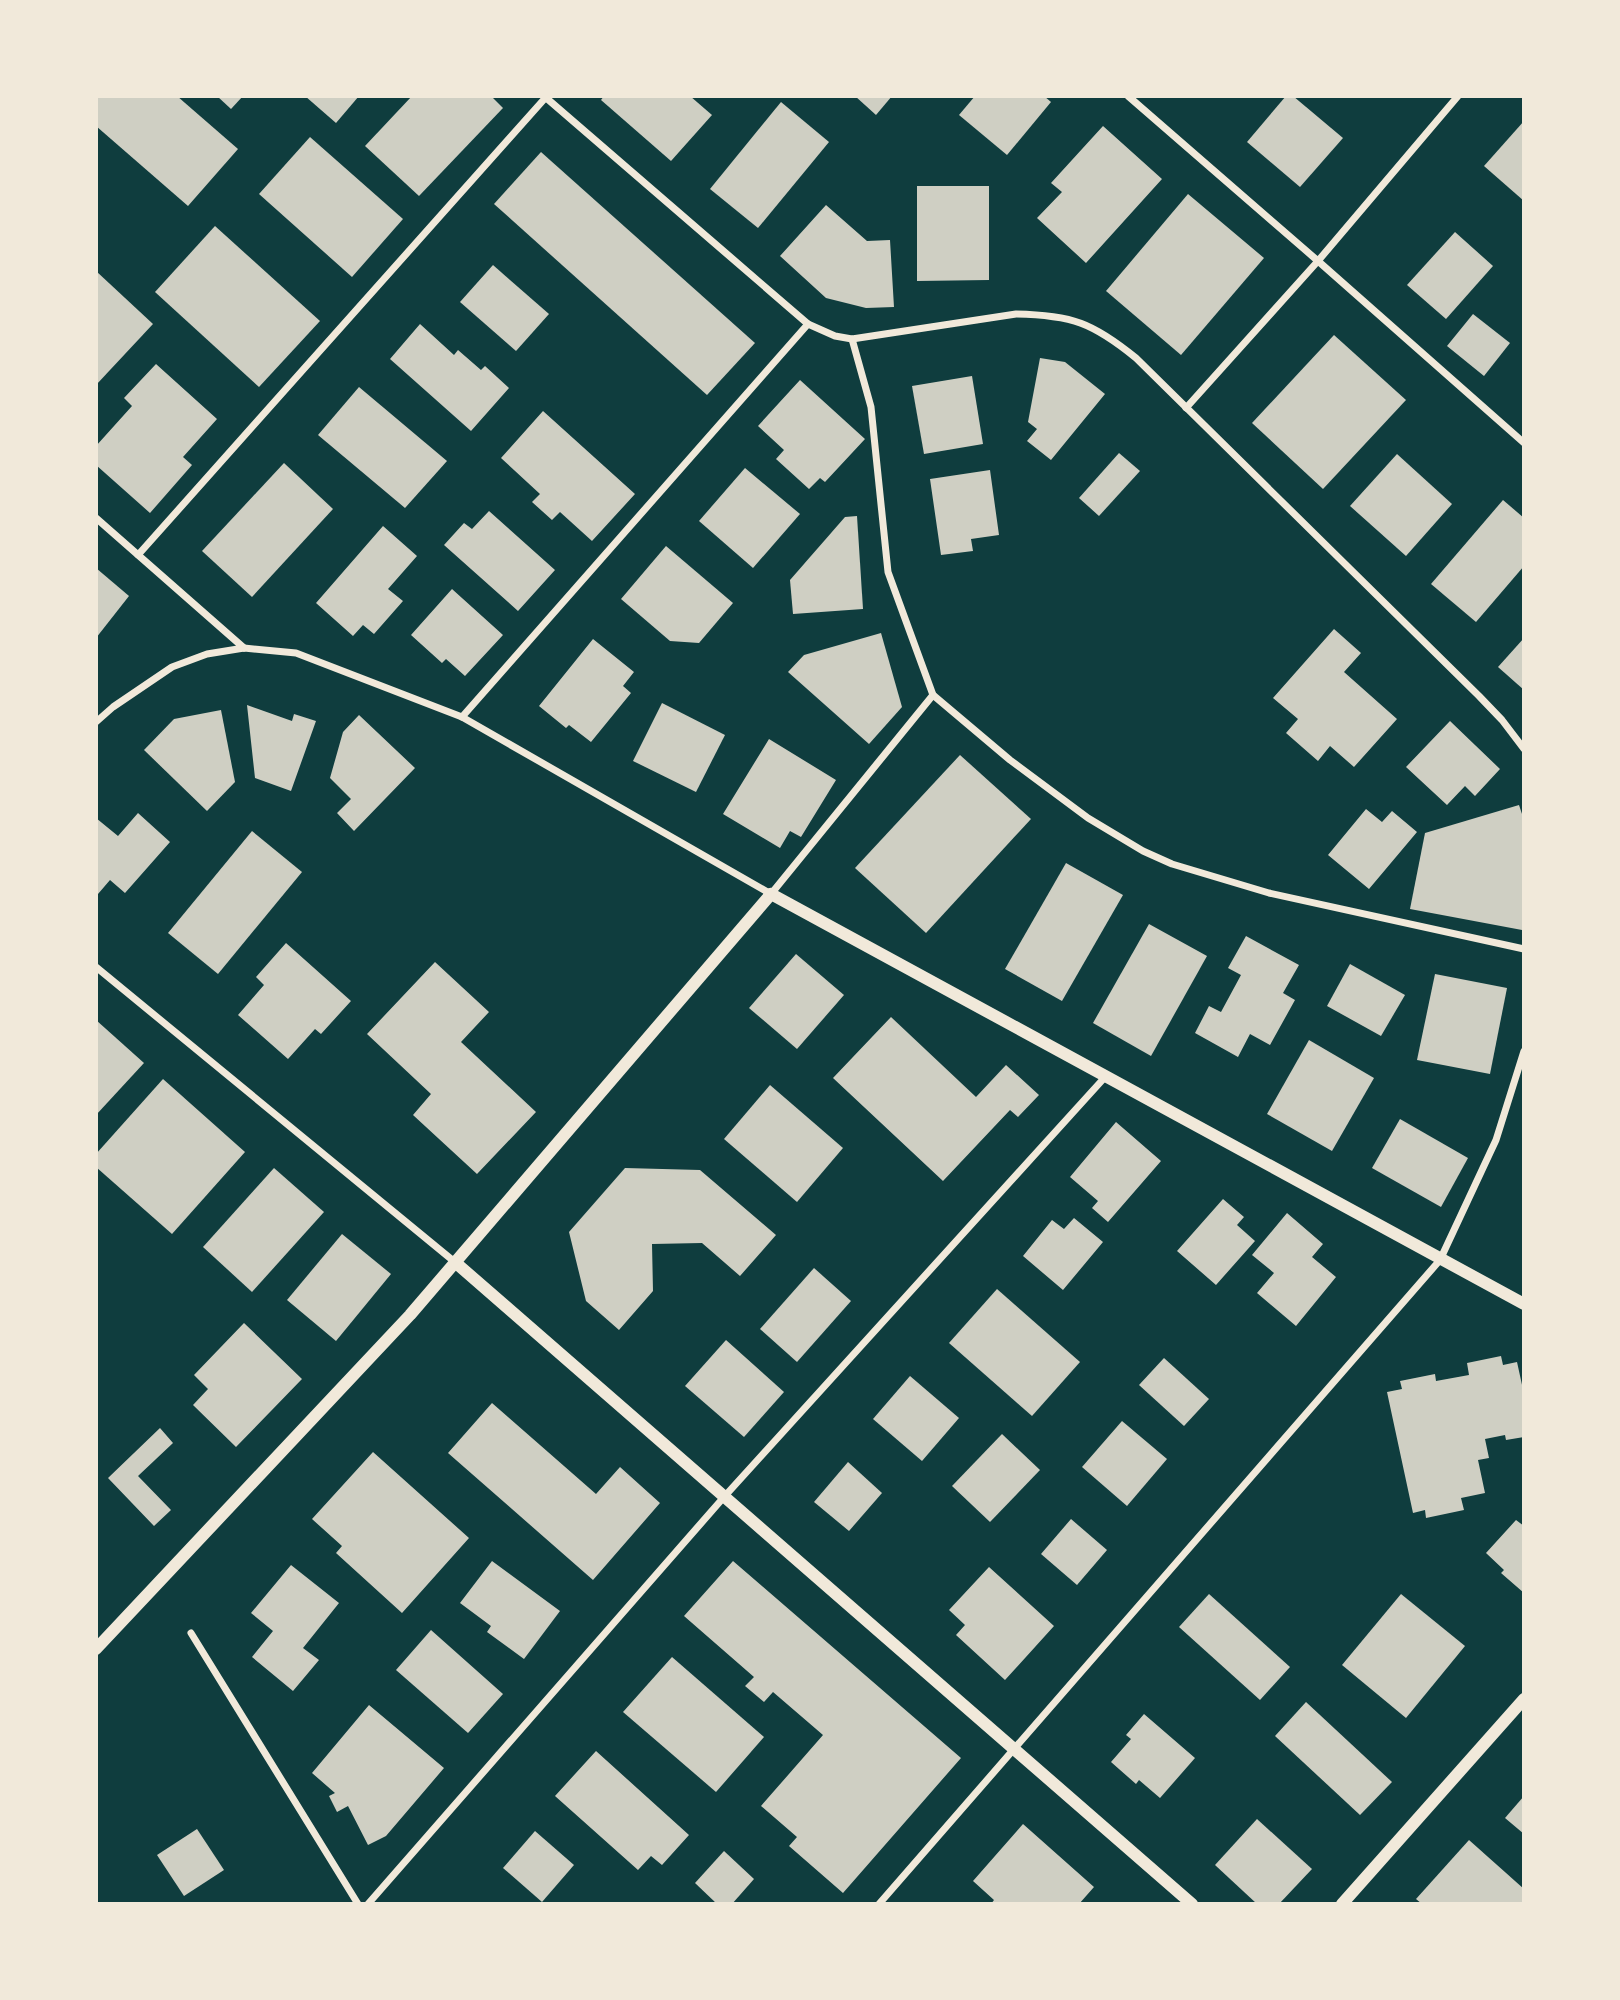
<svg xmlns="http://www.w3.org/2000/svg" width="1620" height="2000" font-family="'Exo 2',sans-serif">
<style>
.building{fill:#cfcfc3}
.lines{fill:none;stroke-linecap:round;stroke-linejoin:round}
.minor{stroke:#f1e9da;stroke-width:7}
.tertiary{stroke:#f1e9da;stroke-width:12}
</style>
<rect width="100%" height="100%" fill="#0f3d3e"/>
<g class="building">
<path d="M96,96H177L238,149L188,206L96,126Z"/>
<path d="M217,96H243L231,109Z"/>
<path d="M305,96H359L336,123Z"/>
<path d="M412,96H491L503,108L419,196L365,146Z"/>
<path d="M604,96H690L712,115L671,161L601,100Z"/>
<path d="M855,96H892L876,115Z"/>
<path d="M975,96H1044L1051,102L1007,155L959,115Z"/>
<path d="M1286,96H1293L1343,138L1300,187L1247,142Z"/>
<path d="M781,102L829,142L758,228L710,189Z"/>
<path d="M1524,121V201L1484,166Z"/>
<path d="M1103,126L1162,179L1086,263L1037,218L1062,192L1051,183Z"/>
<path d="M310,137L403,219L352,277L259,194Z"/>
<path d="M541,152L755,343L707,395L494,204Z"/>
<path d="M917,186H989V280L917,281Z"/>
<path d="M1188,194L1264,258L1181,355L1106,291Z"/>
<path d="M826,205L867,241L890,240L894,307L866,308L826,298L780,256Z"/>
<path d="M215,226L320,321L259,387L155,292Z"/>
<path d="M1455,232L1493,266L1446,319L1407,285Z"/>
<path d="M493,265L549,314L516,351L460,302Z"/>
<path d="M96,271L153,324L96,385Z"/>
<path d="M1473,314L1510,343L1484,376L1447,346Z"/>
<path d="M420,324L454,355L458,350L481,370L485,366L509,388L471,431L390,359Z"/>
<path d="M1334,335L1406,400L1323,489L1252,423Z"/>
<path d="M1040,358L1065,362L1105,394L1051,460L1027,441L1037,429L1028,422Z"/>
<path d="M156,364L217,419L183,457L192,465L150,513L96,465V446L132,406L124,398Z"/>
<path d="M972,376L983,444L924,454L912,386Z"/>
<path d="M800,380L865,439L825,482L820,478L809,489L776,459L784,450L758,426Z"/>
<path d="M359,387L447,461L405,508L318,435Z"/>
<path d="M543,411L635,494L592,541L560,512L552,520L532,502L540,494L501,458Z"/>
<path d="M1119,453L1140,471L1099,516L1079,498Z"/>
<path d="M1397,454L1452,504L1406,556L1350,506Z"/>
<path d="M284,463L333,509L252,597L202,551Z"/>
<path d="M745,468L800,514L753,568L699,521Z"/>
<path d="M990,470L999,535L971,539L973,551L941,555L930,479Z"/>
<path d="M1503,500L1524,518V566L1476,622L1431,584Z"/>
<path d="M489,511L555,570L518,611L444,545L464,523L472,529Z"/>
<path d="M857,516L863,609L793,614L790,580L845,517Z"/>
<path d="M383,526L417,556L388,589L403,601L374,634L363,625L353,636L316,603Z"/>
<path d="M666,546L733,603L699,643L670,641L621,599Z"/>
<path d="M96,568L129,596L96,638Z"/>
<path d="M452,589L503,635L465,676L446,659L442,663L411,635Z"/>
<path d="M1334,629L1361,653L1344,672L1397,719L1354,767L1330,746L1318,761L1286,733L1298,719L1273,698Z"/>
<path d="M881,633L902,707L869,744L788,672L804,655Z"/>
<path d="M1524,638V690L1498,667Z"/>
<path d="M593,639L634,672L623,686L631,693L591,742L569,725L566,728L539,706Z"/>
<path d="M662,703L725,735L696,792L633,761Z"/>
<path d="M247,705L292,721L294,714L316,721L291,791L255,778Z"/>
<path d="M221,710L235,782L207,811L144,750L174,719Z"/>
<path d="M359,715L415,768L354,831L337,813L351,799L330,778L343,732Z"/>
<path d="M1450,721L1500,769L1475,796L1465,786L1447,805L1406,767Z"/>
<path d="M769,739L836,780L801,837L790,831L780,848L723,814Z"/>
<path d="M960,755L1031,819L926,933L855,868Z"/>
<path d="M1519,805L1524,820L1522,930L1410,909L1425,833Z"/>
<path d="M1366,809L1382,822L1392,811L1417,832L1369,889L1328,855Z"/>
<path d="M138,813L170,842L125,893L110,880L98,894L96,818L118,836Z"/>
<path d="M252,831L302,872L218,974L168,933Z"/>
<path d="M1066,863L1123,895L1062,1001L1005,969Z"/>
<path d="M1149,924L1207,956L1151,1056L1093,1023Z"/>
<path d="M1246,936L1299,965L1283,993L1295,1000L1270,1045L1250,1034L1238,1057L1195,1033L1209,1006L1221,1012L1241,975L1228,968Z"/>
<path d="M286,943L351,1001L321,1034L315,1029L288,1059L238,1015L264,985L256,977Z"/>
<path d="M796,954L844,995L797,1049L749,1008Z"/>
<path d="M435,962L489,1012L461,1042L536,1112L477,1174L413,1115L431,1094L367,1034Z"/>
<path d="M1350,964L1405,995L1381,1036L1327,1006Z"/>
<path d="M1435,974L1507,988L1490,1074L1417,1060Z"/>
<path d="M891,1017L976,1097L1006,1065L1039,1095L1018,1117L1010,1110L943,1181L833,1078Z"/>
<path d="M96,1020L144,1063L96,1115Z"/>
<path d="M1309,1040L1374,1078L1332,1151L1267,1114Z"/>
<path d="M163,1079L245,1152L172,1234L96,1167V1154Z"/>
<path d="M770,1085L843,1148L797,1202L724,1139Z"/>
<path d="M1400,1119L1468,1158L1441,1207L1372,1168Z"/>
<path d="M1116,1122L1161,1161L1108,1222L1092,1208L1098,1201L1070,1177Z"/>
<path d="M274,1168L324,1212L252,1292L203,1247Z"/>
<path d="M625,1168L700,1170L776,1235L740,1276L702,1243L652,1244L653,1291L619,1330L586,1301L569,1232Z"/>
<path d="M1223,1199L1244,1217L1237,1225L1255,1241L1216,1285L1177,1251Z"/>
<path d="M1287,1213L1323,1244L1312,1257L1336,1277L1296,1326L1257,1293L1274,1273L1252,1255Z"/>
<path d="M1074,1218L1103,1242L1063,1290L1023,1256L1052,1220L1064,1229Z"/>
<path d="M342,1234L391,1274L336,1341L287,1300Z"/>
<path d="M814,1268L851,1301L797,1362L760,1329Z"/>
<path d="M997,1289L1080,1362L1032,1416L949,1343Z"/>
<path d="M244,1323L302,1379L236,1447L193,1405L208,1389L194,1375Z"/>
<path d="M726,1340L784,1392L744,1437L685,1386Z"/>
<path d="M1501,1356L1503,1365L1517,1362L1524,1394V1437L1506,1440L1505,1435L1485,1439L1489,1458L1478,1460L1485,1493L1461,1498L1464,1510L1426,1518L1425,1510L1413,1513L1387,1392L1402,1389L1400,1381L1435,1374L1436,1381L1469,1375L1467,1363Z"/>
<path d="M1164,1358L1209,1399L1184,1426L1139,1385Z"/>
<path d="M910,1376L959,1418L922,1461L873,1419Z"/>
<path d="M492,1403L596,1494L620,1467L660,1503L593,1580L448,1453Z"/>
<path d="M1122,1421L1167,1459L1127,1506L1082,1467Z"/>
<path d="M160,1428L173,1443L138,1476L171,1510L154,1526L108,1478Z"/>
<path d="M1002,1434L1040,1470L990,1522L952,1486Z"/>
<path d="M373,1452L469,1538L402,1613L336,1553L342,1546L312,1519Z"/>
<path d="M848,1462L882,1493L849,1531L814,1502Z"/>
<path d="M1071,1519L1107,1550L1077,1585L1041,1554Z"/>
<path d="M1516,1520L1524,1526V1593L1501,1573L1504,1570L1486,1553Z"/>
<path d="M492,1561L560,1611L524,1659L487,1632L491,1626L460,1603Z"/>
<path d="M733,1561L961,1758L843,1893L789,1846L797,1837L761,1806L823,1735L773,1692L764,1702L745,1686L754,1677L684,1616Z"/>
<path d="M291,1565L339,1603L303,1648L319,1660L293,1691L252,1657L273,1631L251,1613Z"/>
<path d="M989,1567L1054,1626L1005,1680L956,1635L965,1625L949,1610Z"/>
<path d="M1209,1594L1290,1667L1260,1700L1179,1627Z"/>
<path d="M1401,1594L1465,1646L1406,1718L1342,1665Z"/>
<path d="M431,1630L503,1694L468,1733L396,1670Z"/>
<path d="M672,1657L764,1737L716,1792L623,1712Z"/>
<path d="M1306,1702L1392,1782L1360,1815L1275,1736Z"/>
<path d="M369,1705L444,1768L386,1836L368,1845L348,1806L337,1812L329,1796L335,1793L312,1773Z"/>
<path d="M1144,1714L1195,1758L1160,1798L1139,1780L1136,1784L1111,1762L1131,1739L1126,1735Z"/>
<path d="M596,1751L689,1835L662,1865L651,1856L638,1870L555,1796Z"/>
<path d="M1524,1796V1834L1505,1818Z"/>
<path d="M1257,1819L1312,1869L1279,1904H1257L1215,1865Z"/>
<path d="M1023,1824L1094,1887L1079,1904H991L994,1900L973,1881Z"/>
<path d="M197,1829L224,1870L184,1896L157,1855Z"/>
<path d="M535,1831L574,1865L542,1902L503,1868Z"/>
<path d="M1469,1840L1524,1889V1904H1422L1416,1899Z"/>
<path d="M724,1851L754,1879L732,1904H717L695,1883Z"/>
</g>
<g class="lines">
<g class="minor">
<path d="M544,96L808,324L835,336L852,339L1016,314C1072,315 1093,323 1136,358L1479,696L1502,720L1524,749"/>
<path d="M1128,96L1318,261L1524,443"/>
<path d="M852,339L871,407L888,572L933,695L1010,760L1088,818L1143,851L1172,864L1269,893L1524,949"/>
<path d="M1186,408L1318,261L1458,96"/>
<path d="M96,518L244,648"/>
<path d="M138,555L547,96"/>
<path d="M462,717L808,324"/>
<path d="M96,722L113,707L172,667L207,654L244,648L296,653L462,717L771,894L933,695"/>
<path d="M96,967L456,1263"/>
<path d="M191,1633L358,1904"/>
<path d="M368,1904L724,1497L1106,1076"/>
<path d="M879,1904L1440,1260L1496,1140L1524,1051"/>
</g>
<g class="tertiary">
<path d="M456,1263L1192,1904"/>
<path d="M96,1649L410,1315L771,894L1524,1304"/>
<path d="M1342,1904L1524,1699"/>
</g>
</g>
<rect width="1620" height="2000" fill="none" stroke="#f1e9da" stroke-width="196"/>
</svg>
